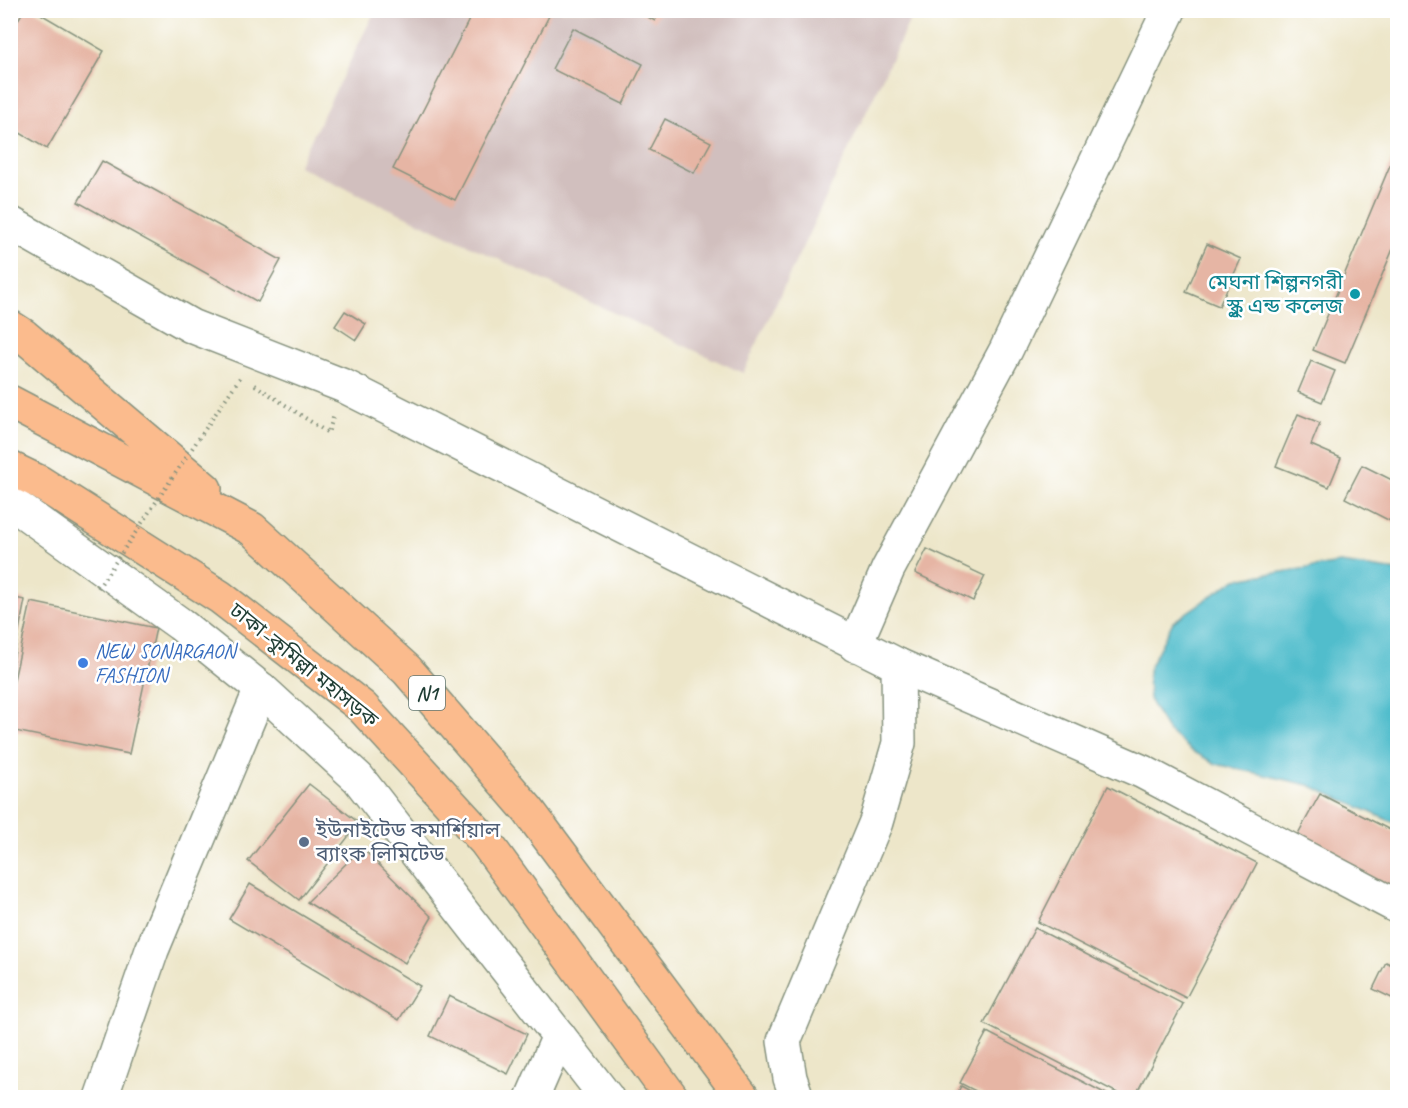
<svg xmlns="http://www.w3.org/2000/svg" width="1408" height="1108" font-family="Caveat,'Noto Sans Bengali',sans-serif">
<style>
.industrial{fill:#d1bfbe}
.water{fill:#51bdcc;stroke:#387d80;stroke-width:1.5}
.building{fill:#e6b5a4}
.lines{fill:none;stroke-linecap:round;stroke-linejoin:round}
.minor-casing{stroke:#86927e;stroke-width:36}
.highway-casing{stroke:#86927e;stroke-width:36}
.path{stroke:#86927e;stroke-width:4;stroke-dasharray:1.5 4.5;stroke-linecap:butt}
.minor{stroke:#fff;stroke-width:33}
.highway{stroke:#fbbb8d;stroke-width:33}
.path-bridge{stroke:#86927e;stroke-width:4;stroke-dasharray:1.5 4.5;stroke-linecap:butt}
.culture-dot{fill:#0f9aa8;stroke:#fff;stroke-width:2}
.shop-dot{fill:#3f7fe0;stroke:#fff;stroke-width:2}
.service-dot{fill:#5c6f8a;stroke:#fff;stroke-width:2}
.labels{text-anchor:middle;dominant-baseline:central;stroke-width:5;stroke-linejoin:round;paint-order:stroke}
.shield{fill:#fff;stroke:#627771;stroke-width:1.5}
.shield-label{font-size:20px;font-weight:bold;fill:#1f3d34}
.culture-label{font-size:21px;fill:#0d838f;stroke:#fff;text-anchor:end}
.shop-label{font-size:21px;fill:#366cbe;stroke:#fff;text-anchor:start}
.street-label{font-size:21px;fill:#1f3d34;stroke:#fff}
.service-label{font-size:21px;fill:#4e5e75;stroke:#fff;text-anchor:start}
</style>
<rect width="100%" height="100%" fill="#fff"/>
<filter id="ink" filterUnits="userSpaceOnUse"><feTurbulence type="fractalNoise" baseFrequency=".0167" numOctaves="2"/><feDisplacementMap in="SourceGraphic" scale="12" xChannelSelector="R" yChannelSelector="G"/><feConvolveMatrix kernelMatrix="1 2 1 2 8 2 1 2 1" color-interpolation-filters="sRGB"/></filter>
<filter id="wash" filterUnits="userSpaceOnUse"><feTurbulence type="fractalNoise" baseFrequency=".008" numOctaves="4" result="noise"/><feDisplacementMap in="SourceGraphic" scale="24" xChannelSelector="R" yChannelSelector="G"/><feGaussianBlur stdDeviation="1.35" result="paint"/><feColorMatrix in="noise" values="0 0 0 0 0 0 0 0 0 0 0 0 0 0 0 0 0 1.4 0 .05"/><feComposite in="paint" operator="in"/></filter>
<g filter="url(#wash)">
<rect width="100%" height="100%" fill="#ede6c9"/>
<path class="industrial" d="M375,11H914L743,373L298,166Z"/>
<path class="water" d="M1340,563L1397,571V824L1309,785L1216,764L1192,751L1167,730L1149,699L1148,670L1173,622L1236,579Z"/>
<g id="blocks">
<g class="building">
<path d="M24,10H34L104,51L47,149L10,127V33Z"/>
<path d="M474,10H552L455,200L393,169Z"/>
<path d="M635,10H660L655,21Z"/>
<path d="M573,28L643,64L623,104L552,69Z"/>
<path d="M665,119L711,142L694,173L649,150Z"/>
<path d="M1398,146V237L1345,363L1313,350Z"/>
<path d="M102,161L281,260L258,302L78,202Z"/>
<path d="M1207,244L1241,259L1219,306L1186,292Z"/>
<path d="M345,311L366,324L356,340L335,326Z"/>
<path d="M1311,361L1335,371L1322,402L1298,392Z"/>
<path d="M1298,414L1320,423L1311,445L1341,458L1329,487L1276,466Z"/>
<path d="M1362,465L1398,483V525L1345,498Z"/>
<path d="M927,549L985,576L973,601L915,573Z"/>
<path d="M10,597L25,600L12,666L10,665Z"/>
<path d="M31,602L156,628L129,754L10,730V698Z"/>
<path d="M309,784L359,823L299,900L248,861Z"/>
<path d="M1108,786L1257,863L1186,998L1038,922Z"/>
<path d="M1320,794L1398,834V895L1294,841Z"/>
<path d="M362,848L432,917L405,963L307,902Z"/>
<path d="M250,884L420,986L399,1020L229,919Z"/>
<path d="M1035,928L1183,1004L1134,1098H1127L984,1024Z"/>
<path d="M1386,962L1398,968V1001L1373,989Z"/>
<path d="M449,996L527,1034L508,1074L430,1036Z"/>
<path d="M987,1032L1114,1098H989L960,1083Z"/>
<path d="M961,1086L983,1098H955Z"/>
</g>
</g>
</g>
<g filter="url(#ink)">
<use href="#blocks" fill-opacity="0" stroke="#86927e" stroke-width="1.5"/>
<g class="lines">
<defs>
<g id="minor">
<path d="M10,223L191,326L344,386L898,665L899,743L876,822L784,1041L790,1078L797,1098"/>
<path d="M10,502L180,624L261,689L358,778L607,1098"/>
<path d="M855,645L888,569L1006,350L1169,10"/>
<path d="M898,665L1143,772L1398,907"/>
<path d="M101,1098L152,950L261,689"/>
<path d="M532,1098L559,1036"/>
</g>
<g id="highway">
<path d="M10,327L24,336L205,489"/>
<path d="M10,402L252,529L407,670L528,810L743,1098"/>
<path d="M10,468L39,482L220,597L362,707L485,841L672,1098"/>
</g>
</defs>
<use href="#minor" class="minor-casing"/>
<use href="#highway" class="highway-casing"/>
<path class="path" d="M255,385L328,433L334,415"/>
<use href="#minor" class="minor"/>
<use href="#highway" class="highway"/>
<path class="path-bridge" d="M98,588L241,376"/>
</g>
</g>
<circle class="culture-dot" cx="1355" cy="294" r="6"/>
<circle class="shop-dot" cx="83" cy="663" r="6"/>
<circle class="service-dot" cx="304" cy="842" r="6"/>
<g class="labels">
<rect class="shield" x="409" y="676" width="36" height="34" rx="4.5"/>
<g class="shield-label">
<text x="427" y="693">N1</text>
</g>
<g class="culture-label">
<text x="1343" y="282">মেঘনা শিল্পনগরী<tspan x="1343" dy="24">স্কুল এন্ড কলেজ</tspan></text>
</g>
<g class="shop-label">
<text x="95" y="651">NEW SONARGAON<tspan x="95" dy="24">FASHION</tspan></text>
</g>
<g class="street-label">
<text transform="translate(304 665) rotate(39)">ঢাকা–কুমিল্লা মহাসড়ক</text>
</g>
<g class="service-label">
<text x="316" y="830">ইউনাইটেড কমার্শিয়াল<tspan x="316" dy="24">ব্যাংক লিমিটেড</tspan></text>
</g>
</g>
<rect width="1408" height="1108" fill="none" stroke="#fff" stroke-width="36"/>
</svg>
